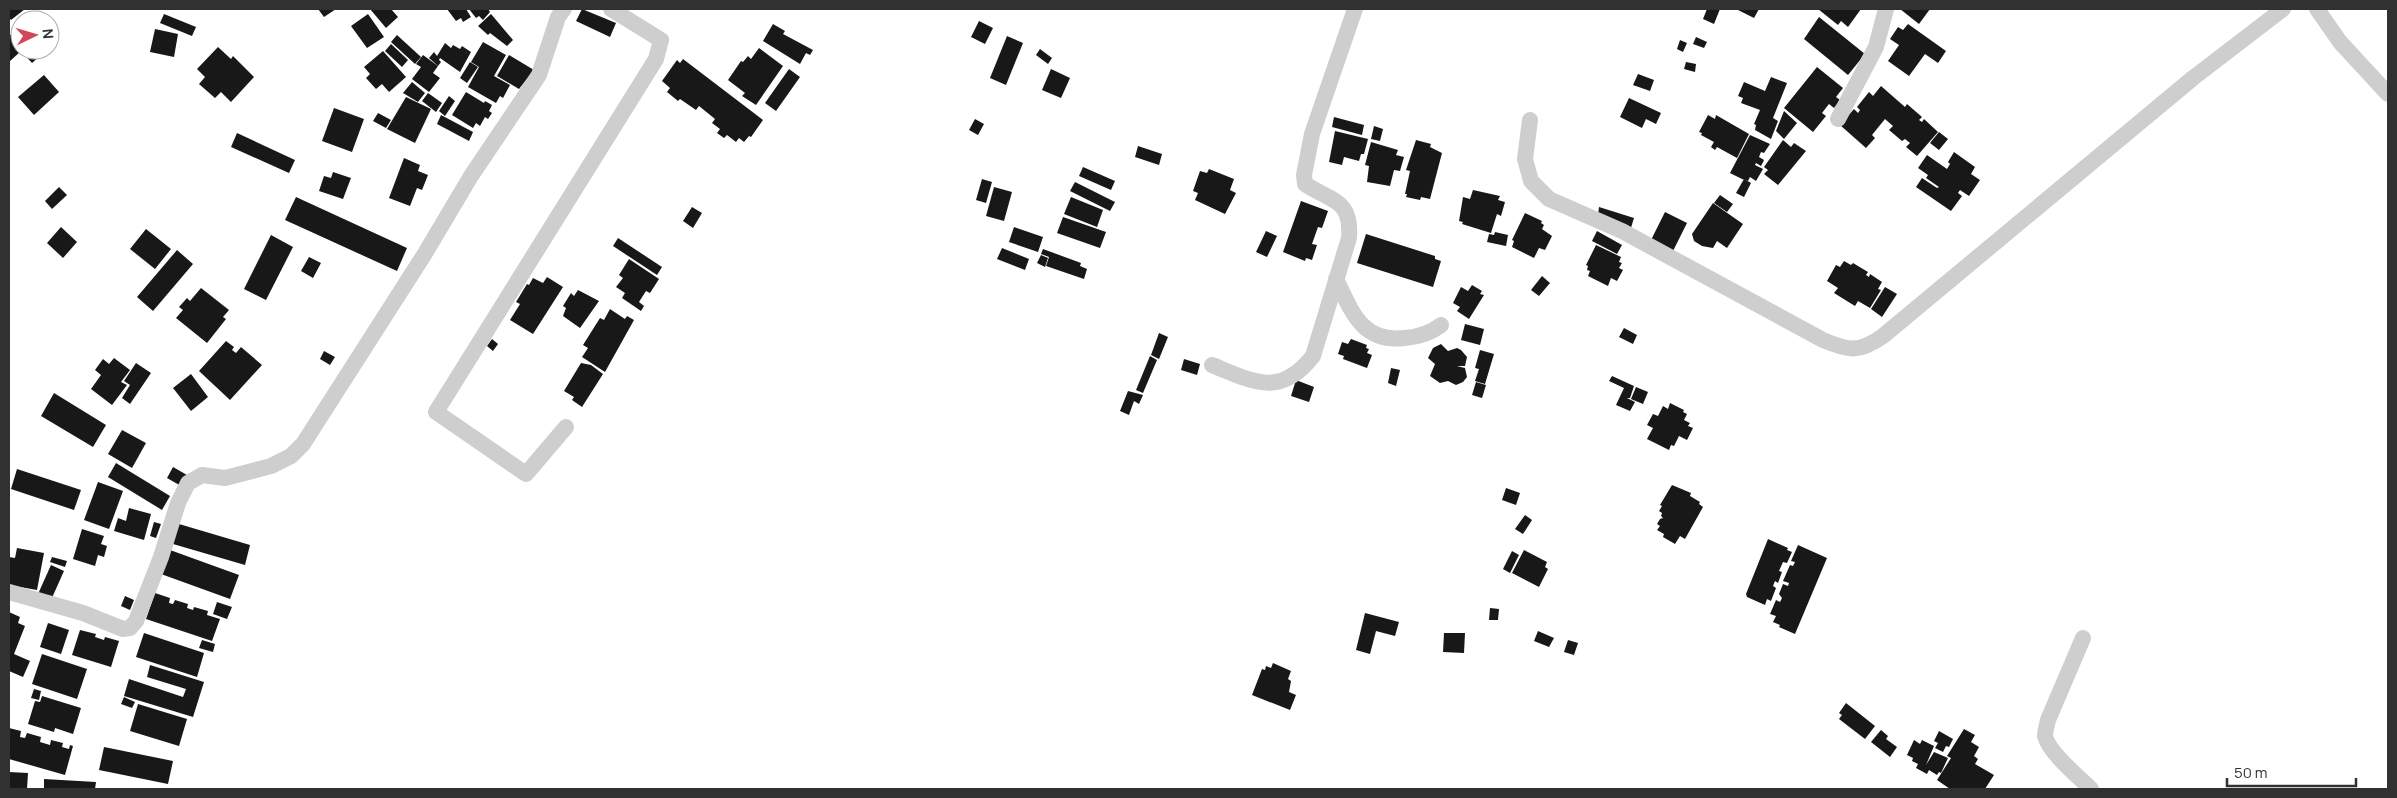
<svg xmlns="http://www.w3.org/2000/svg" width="2397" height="798" font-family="Manrope,sans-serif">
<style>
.building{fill:#181818}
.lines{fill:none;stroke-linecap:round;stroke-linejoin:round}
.street{stroke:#cecece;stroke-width:16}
</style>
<rect width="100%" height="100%" fill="#fff"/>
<g class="building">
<path d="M9,9H25L11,20L9,18Z"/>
<path d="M318,9H336L324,17Z"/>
<path d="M370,9H391L398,17L386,28Z"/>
<path d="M447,9H466L471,17L463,22L461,18L456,21Z"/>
<path d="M469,9H488L490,12L483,20L479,16L476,18Z"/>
<path d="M582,9L616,23L610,37L576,21Z"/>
<path d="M1707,9H1720L1714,24L1703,19Z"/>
<path d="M1736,9H1759L1754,18Z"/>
<path d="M1818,9H1861L1848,27L1841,21L1838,25Z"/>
<path d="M1900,9H1930L1919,24Z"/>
<path d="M164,14L196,27L192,36L160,23Z"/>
<path d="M368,14L384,37L367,48L351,26Z"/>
<path d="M491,14L513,40L507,46L490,33L488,35L478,26Z"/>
<path d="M1819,17L1865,54L1848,75L1804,39Z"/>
<path d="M979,21L993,28L985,44L971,37Z"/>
<path d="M773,24L785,31L783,34L813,50L810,55L806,53L800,64L763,41Z"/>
<path d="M1908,24L1946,51L1938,63L1925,54L1909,76L1888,61L1899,45L1890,39L1898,27L1903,30Z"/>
<path d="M20,27V50H47L32,63L21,51L9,62V36Z"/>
<path d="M155,29L178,34L174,57L150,52Z"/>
<path d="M397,35L421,57L415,64L391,42Z"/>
<path d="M1007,36L1023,43L1006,85L990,78Z"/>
<path d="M1696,37L1707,42L1704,48L1693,44Z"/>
<path d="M1680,40L1687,43L1683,52L1677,49Z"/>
<path d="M483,42L506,55L494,76L510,85L503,98L500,96L496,103L468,87L479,67L471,62Z"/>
<path d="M445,43L451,48L453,45L460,49L462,46L471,52L460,72L440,58L439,60L441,62L438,66L429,58L434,52L437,56Z"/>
<path d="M391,44L408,60L402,67L385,51Z"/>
<path d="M218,47L231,59L233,56L254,77L231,102L221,92L215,98L199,84L205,77L197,69Z"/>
<path d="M759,48L783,66L756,105L742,96L745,93L728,80L741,61L743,62L748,56L751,59Z"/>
<path d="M1040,49L1052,58L1048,64L1036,55Z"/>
<path d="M383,51L406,77L389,92L382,84L376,89L366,78L370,74L364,67Z"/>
<path d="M423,55L438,66L433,73L440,78L429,92L412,79L421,67L416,64Z"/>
<path d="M509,55L534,70L519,89L497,76Z"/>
<path d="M683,59L763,120L751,137L749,136L744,142L739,138L736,142L727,135L724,138L717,133L720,129L712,123L715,119L699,106L696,110L680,99L678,101L667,92L670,88L662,81L677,60L680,63Z"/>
<path d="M470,62L478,67L467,83L460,78Z"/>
<path d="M1686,62L1696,64L1695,72L1684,69Z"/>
<path d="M1817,67L1843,88L1836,97L1840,100L1834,108L1829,104L1822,113L1826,116L1813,132L1784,108Z"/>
<path d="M789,69L800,77L776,111L765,103Z"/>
<path d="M1051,69L1070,78L1061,98L1042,90Z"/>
<path d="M1638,74L1654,80L1650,91L1633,85Z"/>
<path d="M44,75L59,92L34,115L18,97Z"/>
<path d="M1771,77L1787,83L1773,118L1778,121L1771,139L1755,130L1756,125L1754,124L1760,110L1741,103L1743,98L1738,96L1744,82L1765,91Z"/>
<path d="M412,82L425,93L418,102L403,93Z"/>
<path d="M1881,86L1905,107L1907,104L1922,117L1919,120L1922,122L1924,119L1938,132L1917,156L1906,147L1910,143L1905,139L1902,141L1889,130L1893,126L1885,119L1872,135L1875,138L1866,148L1840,125L1854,109L1858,113L1860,110L1857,107L1869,92L1873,96Z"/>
<path d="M466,92L484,103L485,101L492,105L489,111L492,113L488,119L485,117L480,126L476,123L473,128L452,115Z"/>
<path d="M428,93L442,103L436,112L422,101Z"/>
<path d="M449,96L455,101L445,116L439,111Z"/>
<path d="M406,97L431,109L415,143L387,129Z"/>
<path d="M1629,98L1661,113L1656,124L1646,119L1642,128L1620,117Z"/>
<path d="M334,108L364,119L352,152L322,141Z"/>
<path d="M1784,111L1797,123L1784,139L1776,131Z"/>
<path d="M378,113L391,120L386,128L373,121Z"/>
<path d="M441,115L473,132L469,141L437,124Z"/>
<path d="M1708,115L1715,119L1716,115L1749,134L1737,158L1717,147L1715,150L1711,147L1714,142L1701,135L1702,133L1699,132Z"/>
<path d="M1334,117L1364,125L1362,135L1332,127Z"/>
<path d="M975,119L984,124L978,135L969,130Z"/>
<path d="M1374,126L1383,129L1380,141L1371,139Z"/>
<path d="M1335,131L1368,139L1364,154H1361L1359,161L1344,157L1342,165L1329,162Z"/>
<path d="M1939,132L1948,139L1939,150L1930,143Z"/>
<path d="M237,133L295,160L289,173L231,147Z"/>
<path d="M1750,135L1770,144L1764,153L1761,152L1759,157L1764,160L1761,166L1756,163L1755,165L1763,169L1756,181L1750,177L1748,181L1742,179L1730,173Z"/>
<path d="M1416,140L1431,144L1430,147L1442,153L1430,199L1421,197L1420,200L1406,197L1407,194H1405L1410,171L1406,170Z"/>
<path d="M1783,140L1791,147L1794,143L1806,151L1778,185L1764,174L1768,170L1764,167Z"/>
<path d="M1371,142L1398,150L1396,155L1404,157L1400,171L1394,170L1390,186L1367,182L1369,166L1365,165Z"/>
<path d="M1138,146L1162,154L1159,165L1135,157Z"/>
<path d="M1954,152L1975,167L1971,174L1980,180L1969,196L1960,190L1958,193L1962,196L1951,211L1916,187L1922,178L1937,188L1939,187L1926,178L1928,175L1918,168L1927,155L1947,169L1950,164L1948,162Z"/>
<path d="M404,158L420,165L418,171L428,175L422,190L417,188L410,206L389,198Z"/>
<path d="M1083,167L1115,181L1111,190L1079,176Z"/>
<path d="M1209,169L1234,179L1230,190L1236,193L1225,214L1195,200L1198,193L1193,191L1200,171L1207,173Z"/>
<path d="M333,172L351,178L343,199L319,191L324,176L331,178Z"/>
<path d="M982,179L992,182L986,203L976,200Z"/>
<path d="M1744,179L1751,183L1744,197L1736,193Z"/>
<path d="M1075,182L1115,202L1110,211L1070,191Z"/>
<path d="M59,187L67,195L52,209L45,201Z"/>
<path d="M994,187L1012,192L1004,221L986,216Z"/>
<path d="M1473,190L1500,196L1498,200L1505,202L1501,216L1497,214L1491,233L1462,224L1463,222L1459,221L1463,197L1470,199Z"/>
<path d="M1720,195L1733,204L1727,212L1714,203Z"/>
<path d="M296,197L407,248L397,271L285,220Z"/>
<path d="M1071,197L1103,210L1097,227L1064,214Z"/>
<path d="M1301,201L1328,211L1322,228L1318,227L1312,244L1317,245L1312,260L1306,258L1305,261L1283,252Z"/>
<path d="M1713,203L1743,224L1727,248L1717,241L1713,248L1702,246L1694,241L1692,234Z"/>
<path d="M692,207L702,213L693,228L683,221Z"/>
<path d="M1599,207L1634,218L1630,231L1598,215Z"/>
<path d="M1665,212L1687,223L1673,251L1651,240Z"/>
<path d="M1525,213L1542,221L1541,223L1544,225L1542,229L1552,236L1545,250L1539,248L1534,258L1512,247L1514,241L1512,240Z"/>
<path d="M1063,217L1106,232L1100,248L1057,233Z"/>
<path d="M61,227L77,242L63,258L47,243Z"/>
<path d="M1014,227L1043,237L1038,252L1009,242Z"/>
<path d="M146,229L171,249L155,269L130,249Z"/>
<path d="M1266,231L1277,236L1267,257L1256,252Z"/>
<path d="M1597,231L1622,245L1617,254L1592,241Z"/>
<path d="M1495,232L1508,235L1506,246L1487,242L1489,234L1494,235Z"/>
<path d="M1366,234L1435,256V259L1441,261L1433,287L1357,263Z"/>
<path d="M271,235L293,247L266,300L244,289Z"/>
<path d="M618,238L662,267L657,275L613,246Z"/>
<path d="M1596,245L1621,257L1619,262L1622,263L1619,268L1623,270L1617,281L1611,278L1608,286L1588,276L1590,271L1587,270L1588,266L1586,265Z"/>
<path d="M1002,248L1029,259L1025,270L997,259Z"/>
<path d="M1043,249L1081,263L1080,266L1087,269L1084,279L1046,266L1049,257L1041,254Z"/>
<path d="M177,250L193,264L153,311L137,297Z"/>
<path d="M1041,255L1048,258L1045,267L1037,263Z"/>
<path d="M309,257L321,263L313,278L301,271Z"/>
<path d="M629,259L659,279L650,293L646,291L639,302L644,306L641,311L622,298L625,293L616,287L623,278L619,275Z"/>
<path d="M1844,261L1851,265L1853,263L1868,272L1866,275L1869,277L1870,274L1882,282L1878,289L1881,290L1870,308L1858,301L1855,306L1834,293L1838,288L1827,281L1836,265L1840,267Z"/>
<path d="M1542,276L1550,283L1539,296L1531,290Z"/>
<path d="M547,277L563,287L533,334L510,320L520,304L516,302L527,284L529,285L533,278L543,283Z"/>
<path d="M1472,285L1482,291L1480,294L1484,295L1469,319L1457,311L1460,307L1453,303L1461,287L1468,291Z"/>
<path d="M1885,287L1897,294L1882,317L1871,309Z"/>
<path d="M201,288L229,310L223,317L226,319L207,343L176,318L183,310L179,307L187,298L190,301Z"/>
<path d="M578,290L599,301L580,328L563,316L566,308L563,306L571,293L574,296Z"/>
<path d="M610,309L625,319L627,316L634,320L605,372L582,357L588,348L583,345L600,318L604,320Z"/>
<path d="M1465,324L1484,329L1480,345L1461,340Z"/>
<path d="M1624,328L1637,335L1633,344L1619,337Z"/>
<path d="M1159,333L1168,337L1159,359L1151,355Z"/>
<path d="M492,339L498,344L493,351L487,346Z"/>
<path d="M1351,339L1367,345L1366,348L1369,349L1367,353L1372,355L1367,368L1343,359L1344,356L1338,354L1342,342L1348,344Z"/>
<path d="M226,341L234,347L232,350L236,353L241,347L262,365L230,400L199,371Z"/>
<path d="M1441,344L1448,351L1457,348L1461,350L1467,357L1465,366H1457L1465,368L1467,377L1463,382L1456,385L1448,381L1440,383L1430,376L1435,364L1428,358L1433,348Z"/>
<path d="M1480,350L1494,354L1485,384L1475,381L1479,369L1475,368Z"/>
<path d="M324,351L335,357L330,365L320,359Z"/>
<path d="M1150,356L1157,360L1143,393L1136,390Z"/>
<path d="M114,358L130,370L121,382L127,385L112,405L91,389L101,375L95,370L103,359L109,364Z"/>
<path d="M1184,359L1200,364L1197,375L1181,370Z"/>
<path d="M136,363L151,373L130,404L122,398L130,385L124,381Z"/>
<path d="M581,363L591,365L603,374L582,407L572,400L574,397L564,391Z"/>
<path d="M1391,368L1400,370L1396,386L1388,383Z"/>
<path d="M191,374L208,397L191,411L173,388Z"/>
<path d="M1612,376L1634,386L1630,398H1627L1635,402L1630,411L1616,405L1624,388L1609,381Z"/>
<path d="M1296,380L1314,387L1309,402L1291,396Z"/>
<path d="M1476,382L1486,385L1482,398L1472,395Z"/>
<path d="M1636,387L1648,392L1643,404L1631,399Z"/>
<path d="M1128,391L1143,395L1139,404L1134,401L1129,415L1120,411Z"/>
<path d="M54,393L106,425L93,447L41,416Z"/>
<path d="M1670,403L1684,410L1683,412L1687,414L1684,420L1690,423L1688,426L1693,428L1687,440L1679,436L1674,446L1671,445L1669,450L1647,439L1653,428L1647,425L1653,414L1658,416L1663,406L1668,409Z"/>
<path d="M122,430L146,443L132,468L108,454Z"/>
<path d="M116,463L170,496L162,510L108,477Z"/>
<path d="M173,467L187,475L181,486L167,478Z"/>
<path d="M17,469L81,490L74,510L11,489Z"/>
<path d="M98,482L123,491L109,529L84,520Z"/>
<path d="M1672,485L1691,493L1690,496L1700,502L1699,504L1703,507L1685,539L1680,536L1675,544L1663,537L1664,534L1657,530L1660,526L1657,524L1660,519L1663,518L1661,516L1662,513L1659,511L1662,506L1660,505Z"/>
<path d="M1506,488L1520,493L1516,505L1502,500Z"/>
<path d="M129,508L151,514L144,540L114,531L118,518L126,521Z"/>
<path d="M1525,515L1532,520L1523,534L1515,529Z"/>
<path d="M154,522L161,524L156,538L150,536Z"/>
<path d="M179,524L250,545L245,565L173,544Z"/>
<path d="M82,529L104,536L101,544L107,546L104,557L98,555L95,566L73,559Z"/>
<path d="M1768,539L1788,548L1787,550L1792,552L1787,563L1783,562L1779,571L1782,572L1778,583L1775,581L1773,586L1776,588L1771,601L1767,599L1765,605L1747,597L1746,594Z"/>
<path d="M1798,545L1827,558L1795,634L1779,627L1780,625L1773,622L1776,616L1770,614L1776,600L1780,602L1782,598L1779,594L1783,584L1788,586L1789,583L1783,581L1790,565L1793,566L1795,562L1791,561Z"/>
<path d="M17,548L44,553L37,590L9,585V557L15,558Z"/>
<path d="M170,550L239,575L230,599L161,574Z"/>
<path d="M1524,550L1547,562L1545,567L1548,569L1539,587L1512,573Z"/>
<path d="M1512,551L1519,555L1510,573L1503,569Z"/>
<path d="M52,557L67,561L65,567L50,562Z"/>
<path d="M51,565L64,571L51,600L38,594Z"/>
<path d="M155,593L170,598L169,603L173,604L175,600L188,604L187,608L193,610L194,607L208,611L207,615L220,619L212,641L146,619Z"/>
<path d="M125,596L134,600L130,610L121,606Z"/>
<path d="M217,602L232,607L227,619L213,614Z"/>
<path d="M1490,608L1499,609L1498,620H1489Z"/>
<path d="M9,612L20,617L18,623L25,626L14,654L30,661L23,677L9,671Z"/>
<path d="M1365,613L1399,622L1395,636L1376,631L1370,654L1356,650Z"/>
<path d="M48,623L69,630L61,654L40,647Z"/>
<path d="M80,630L96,634L95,637L104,640L105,637L119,641L111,667L72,655Z"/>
<path d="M1538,631L1554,638L1549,647L1534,641Z"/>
<path d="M144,633L204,653L197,677L136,657Z"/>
<path d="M1444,633H1465L1464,653L1443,652Z"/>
<path d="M202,640L215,644L213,652L199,648Z"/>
<path d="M1568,640L1578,643L1574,655L1564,652Z"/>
<path d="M42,654L87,669L77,699L32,684Z"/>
<path d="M1273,663L1291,671L1288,679L1291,681L1289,692L1296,695L1290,710L1252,695L1262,669L1265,670L1266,666L1271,668Z"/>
<path d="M150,665L204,682L193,717L124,696L129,679L183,697L186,689L147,677Z"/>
<path d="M34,689L41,691L39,700L31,698Z"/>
<path d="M42,696L81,708L73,734L55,728L54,732L28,724L35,701L40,702Z"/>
<path d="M124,697L135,702L132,708L121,704Z"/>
<path d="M1846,703L1875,726L1865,739L1839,719L1842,715L1839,713Z"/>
<path d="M138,704L187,719L179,746L130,731Z"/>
<path d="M9,728L21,731L20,737L25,738L27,733L41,737L40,742L50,745L51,740L63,743L62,747L69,749L70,745L73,746L65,775L9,759Z"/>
<path d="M1964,729L1975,735L1971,742L1979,747L1974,756L1978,759L1975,764L1994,775L1985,789H1950L1937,780L1951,758L1947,756Z"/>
<path d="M1881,730L1888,736L1886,739L1897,747L1890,757L1871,742Z"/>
<path d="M1939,731L1953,739L1949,747L1946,746L1943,752L1935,748L1938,743L1934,741Z"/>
<path d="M1914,740L1920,744L1922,740L1934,746L1926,765L1934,752L1948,758L1941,773L1939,772L1937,775L1929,770L1927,774L1916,768L1918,764L1912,761L1913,758L1907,755Z"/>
<path d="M104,747L173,761L168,784L99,770Z"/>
<path d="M9,772L28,773L27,789H9Z"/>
<path d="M44,779L96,782L95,789H44Z"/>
</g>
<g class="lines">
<g class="street">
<path d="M2317,9L2340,42L2388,94"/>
<path d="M1838,119L1876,47L1886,9"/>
<path d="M1530,120L1525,159L1531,181L1549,199L1622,231L1823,340C1849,351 1859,353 1883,336L2193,78L2283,9"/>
<path d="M1336,279C1352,312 1362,343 1405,338C1418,337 1431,333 1441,325"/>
<path d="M1212,365C1254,382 1280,398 1313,356L1349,238C1352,199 1332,202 1305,184L1304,175L1312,134L1355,9"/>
<path d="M566,427L526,474L436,412L656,59L661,40L611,9"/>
<path d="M9,592L83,613L123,629L130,628L136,621L161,557L178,503L188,483L202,475L225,478L271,466L291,456L303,444L424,255L471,176L539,75L558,17L564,9"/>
<path d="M2083,638L2048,720C2047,725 2045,731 2045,736C2049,753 2079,777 2091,789"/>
</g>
</g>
<rect width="2397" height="798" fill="none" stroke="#313131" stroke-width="20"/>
<g transform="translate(35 35) rotate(85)"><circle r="24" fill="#ffffff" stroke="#adadad"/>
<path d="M0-4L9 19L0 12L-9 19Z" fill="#d2485b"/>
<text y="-8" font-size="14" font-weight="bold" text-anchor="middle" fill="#313131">N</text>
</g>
<path d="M2227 778v8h129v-8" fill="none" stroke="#313131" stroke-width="2.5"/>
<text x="2234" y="778" font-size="15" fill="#313131" stroke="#ffffff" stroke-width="4" paint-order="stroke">50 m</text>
</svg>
